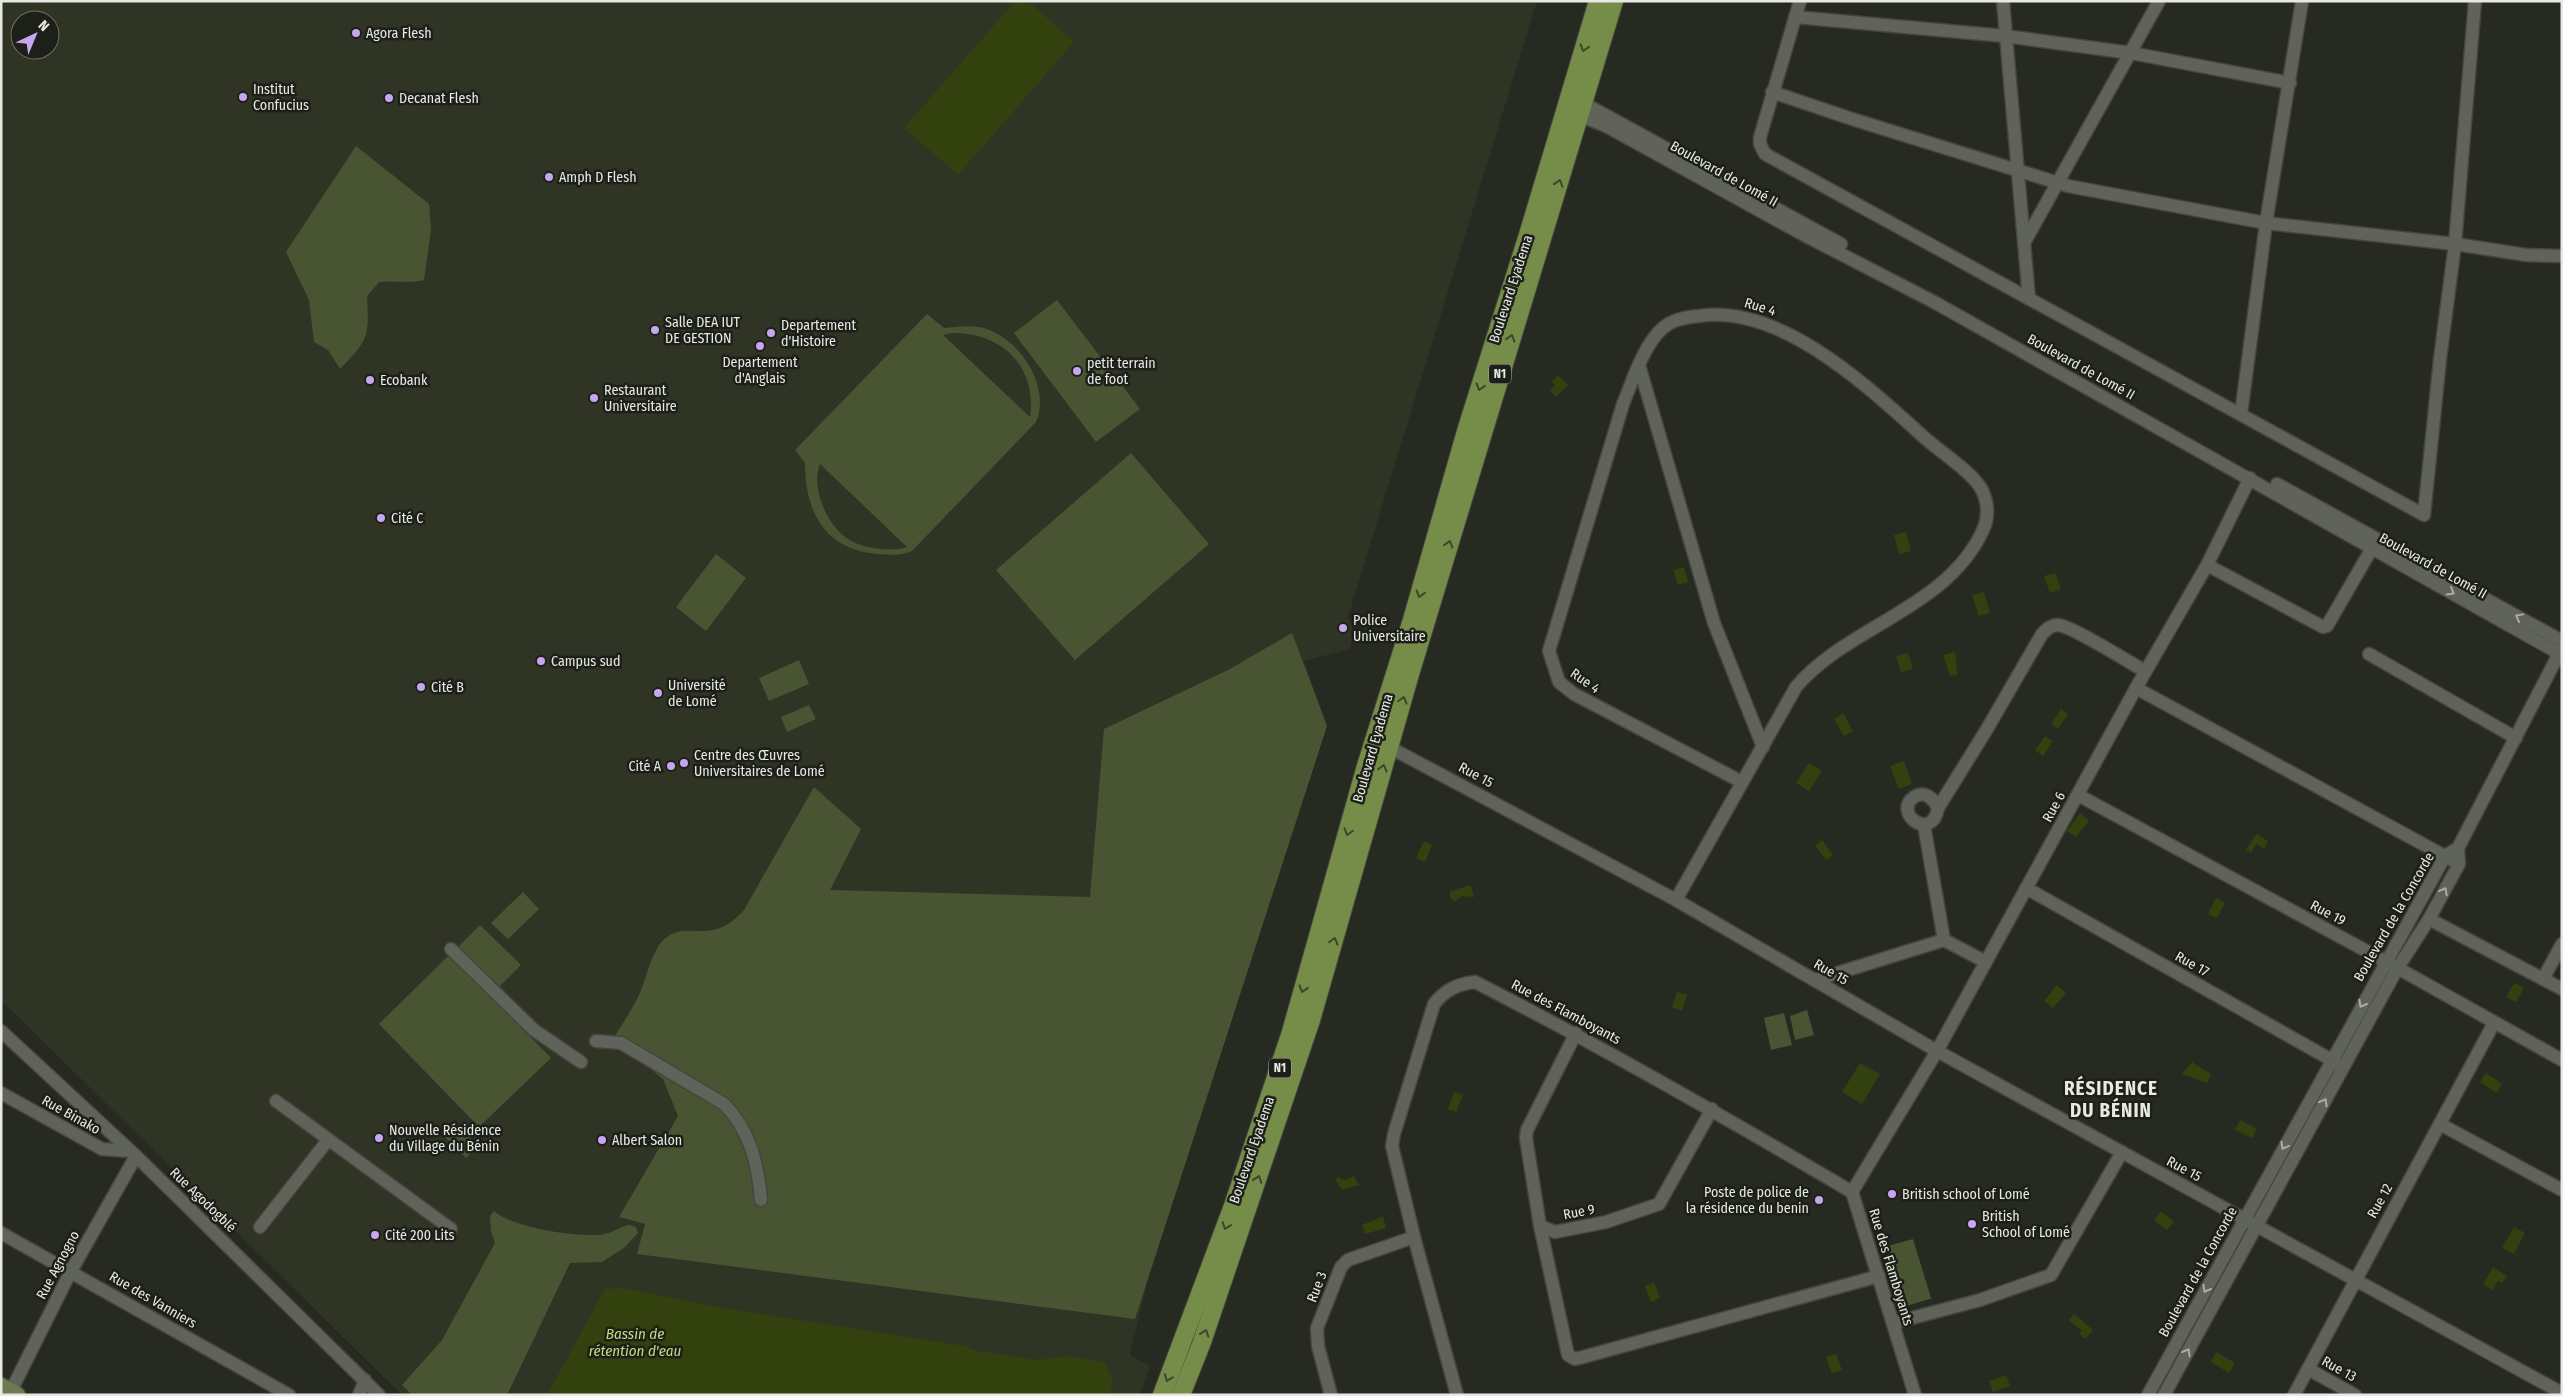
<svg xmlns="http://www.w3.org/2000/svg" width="2563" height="1396" font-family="'Fira Sans Condensed',sans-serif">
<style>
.built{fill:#2f3425;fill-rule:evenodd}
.green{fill:#495532;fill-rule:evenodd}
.water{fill:#33410f}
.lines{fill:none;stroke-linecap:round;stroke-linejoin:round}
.minor-casing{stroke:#44463f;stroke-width:15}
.major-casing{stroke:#44463f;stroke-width:19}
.highway-casing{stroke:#44463f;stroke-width:20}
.minor{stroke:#5f6359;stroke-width:12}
.major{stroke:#6d7c4f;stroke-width:16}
.highway{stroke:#768c49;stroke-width:18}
.oneway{stroke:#3c4629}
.oneway2{stroke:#aaada5}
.poi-dot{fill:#c6a6f0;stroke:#1d2018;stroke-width:2}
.labels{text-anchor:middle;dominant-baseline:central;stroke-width:5;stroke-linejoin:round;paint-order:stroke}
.shield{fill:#1d2018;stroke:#aaada6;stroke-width:1}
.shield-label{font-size:12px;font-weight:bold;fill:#e7e9e3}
.poi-label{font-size:14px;fill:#e7e9e3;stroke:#1d2018;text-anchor:start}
.street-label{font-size:14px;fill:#e7e9e3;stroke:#1d2018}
.water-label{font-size:15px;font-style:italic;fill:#bfdd81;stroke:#1d2018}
.district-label{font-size:19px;font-weight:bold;letter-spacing:1px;fill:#e7e9e3;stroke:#1d2018}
</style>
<rect width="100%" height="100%" fill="#272a21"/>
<path class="built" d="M1,1H1537L1348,617L1354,632L1350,649L1304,661L1327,726L1152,1262L1130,1355L1150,1366L1140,1395H402L1,1000ZM20,20H50V50H20Z"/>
<g class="green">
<path d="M356,146L429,204L431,230L424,280C409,284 395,280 379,282L367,296C369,336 369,340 340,369L328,350L314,342L309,300L286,252Z"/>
<path d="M1057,300L1140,409L1096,442L1014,333Z"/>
<path d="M927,314L944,328C955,327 967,326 979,327C1017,334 1052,385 1036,422L912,551C901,556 890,555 878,554C825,550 805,512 805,463L795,450ZM952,333C1002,332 1037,367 1030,417L943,335ZM820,464L907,547C889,553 858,548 844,536C825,521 811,486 820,464Z"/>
<path d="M1131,453L1209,544L1075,660L996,570Z"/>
<path d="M716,554L746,578L706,631L676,607Z"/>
<path d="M1292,633L1327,726L1135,1319L637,1254L645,1224L619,1217L678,1116L663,1079L613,1039C621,1026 630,1013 637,999C646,983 651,947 667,937C690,920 711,947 744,910L814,787L861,829L830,890L1090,897L1104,729L1230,669Z"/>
<path d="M799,660L809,684L769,701L759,678Z"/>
<path d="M809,705L816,719L787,732L781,717Z"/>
<path d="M523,892L539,909L508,939L491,923Z"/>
<path d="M480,925L521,965L498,988L457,948Z"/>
<path d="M450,954L551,1058L479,1127L379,1024Z"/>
<path d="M1807,1010L1814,1035L1795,1040L1790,1016Z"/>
<path d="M1784,1013L1792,1045L1771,1050L1764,1018Z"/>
<path d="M455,1122L478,1145L466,1158L442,1134Z"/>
<path d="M494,1211C514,1228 570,1236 596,1235C609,1235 617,1228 629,1225L636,1227L638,1233L624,1248L602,1262L570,1263L507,1395H412L402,1385L442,1340L495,1243L491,1231L490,1216Z"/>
<path d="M1913,1239L1931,1298H1933L1906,1306L1888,1246Z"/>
</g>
<g class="water">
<path d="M1015,1H1028L1074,42L958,175L904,128Z"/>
<path d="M1558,375L1568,385L1556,397L1550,390L1555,385L1552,382Z"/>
<path d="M1906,532L1911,551L1899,554L1894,535Z"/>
<path d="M1684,567L1688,582L1678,585L1673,570Z"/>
<path d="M2055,573L2061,589L2050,593L2044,576Z"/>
<path d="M1984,592L1990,613L1979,616L1972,595Z"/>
<path d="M1955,652C1957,660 1955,666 1958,674L1950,676L1943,655Z"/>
<path d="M1908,653L1913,669L1901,672L1896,656Z"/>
<path d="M2061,709L2068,714L2058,729L2051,724Z"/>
<path d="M1843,713L1853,731L1844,736L1834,719Z"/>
<path d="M2045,736L2053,741L2043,756L2035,750Z"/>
<path d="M1904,761L1912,784L1899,789L1890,766Z"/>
<path d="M1809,763L1822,771L1809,791L1796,783Z"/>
<path d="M2080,813L2089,821L2076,837L2067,831Z"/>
<path d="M2256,834L2268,841L2264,849L2256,844L2251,853L2246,850Z"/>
<path d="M1822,840L1833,855L1826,860L1815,846Z"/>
<path d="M1424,841L1432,845L1425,862L1416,858Z"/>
<path d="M1471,885L1474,897L1462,896L1454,902L1450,897V891Z"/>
<path d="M2216,898L2225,903L2217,918L2208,914Z"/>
<path d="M2514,983L2524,988L2516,1002L2506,997Z"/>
<path d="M2057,985L2066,993L2053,1008L2044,1001Z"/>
<path d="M1677,992L1687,995L1682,1011L1672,1007Z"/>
<path d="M2192,1062L2211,1074L2207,1083L2182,1074Z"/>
<path d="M1860,1063L1880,1074L1862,1104L1842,1092Z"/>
<path d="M2486,1073L2502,1084L2497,1093L2480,1082Z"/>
<path d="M1454,1092L1463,1095L1456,1112L1448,1109Z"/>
<path d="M2240,1120L2257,1129L2252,1138L2235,1130Z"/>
<path d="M1354,1176L1359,1185L1342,1190L1335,1179L1338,1177L1345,1180Z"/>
<path d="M2161,1211L2174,1222L2167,1230L2154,1220Z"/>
<path d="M1383,1216L1386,1228L1365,1234L1362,1225Z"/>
<path d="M2514,1227L2525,1233L2514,1254L2502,1248Z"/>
<path d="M2493,1267L2507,1276L2502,1283L2498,1281L2492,1290L2483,1284Z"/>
<path d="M1654,1282L1660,1298L1651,1302L1645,1286Z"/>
<path d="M624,1288L718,1307L965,1346L980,1353L988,1352L1037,1360L1070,1356L1105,1363L1113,1381L1109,1395H547L605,1289Z"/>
<path d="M2074,1314L2093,1330L2085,1339L2079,1334L2082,1331L2069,1320Z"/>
<path d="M2216,1352L2235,1363L2229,1373L2211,1362Z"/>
<path d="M1836,1354L1842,1370L1832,1374L1826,1357Z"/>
<path d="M2006,1375L2010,1386L1993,1392L1989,1381Z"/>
</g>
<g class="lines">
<defs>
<g id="minor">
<path d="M1800,1L1760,137V144L1765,154L2424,515L2440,359L2455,244L2475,1"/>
<path d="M2003,1L2029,299"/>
<path d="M1795,17L2005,36L2131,53L2290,83"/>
<path d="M1772,92L1852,119L2068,186L2266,223L2455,244L2526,255L2562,256"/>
<path d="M1576,99L1841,244"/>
<path d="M1573,113L1606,126L1804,235L1934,302L2562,655"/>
<path d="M2024,243L2159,1"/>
<path d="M1639,365L1714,623L1763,747"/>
<path d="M2241,414L2266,223L2302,1"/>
<path d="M2277,484L2562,641"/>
<path d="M2207,565L2323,627L2327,626L2375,543"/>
<path d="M2369,654L2516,738"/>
<path d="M2136,688L2452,860"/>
<path d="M1383,741L1389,747L1676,900L1937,1051L2562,1393"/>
<path d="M2078,795L2385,961L2562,1060"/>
<path d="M1938,808C1934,799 1925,790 1914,797C1892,813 1932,843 1938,808L1987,729L2042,634C2047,629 2051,625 2058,625C2072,626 2130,663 2145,671"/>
<path d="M1924,825L1944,940"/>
<path d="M2026,888L2337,1063"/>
<path d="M1676,900L1796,687C1847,626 1947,609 1983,530C1989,517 1988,503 1982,490C1972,472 1942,453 1926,439C1868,387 1782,304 1699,316C1689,317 1679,318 1670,323C1646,336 1633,380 1623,404L1549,651L1559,682L1574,694L1742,782"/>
<path d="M2429,919L2562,989"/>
<path d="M451,949L534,1030L581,1062"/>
<path d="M2543,979L2562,944"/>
<path d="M1815,980L1944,940L1986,962"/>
<path d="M1,1031L136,1156L379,1395"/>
<path d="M1576,1033L1527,1130L1526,1138L1540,1226L1568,1355L1575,1359L1583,1357L1879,1276"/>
<path d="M596,1041L621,1043L724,1104C750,1130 758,1164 761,1200"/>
<path d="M1,1093L102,1149L130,1151"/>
<path d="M276,1101L451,1229"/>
<path d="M2440,1124L2562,1190"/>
<path d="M1852,1192L1937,1051L2136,688L2207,565L2250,478"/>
<path d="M1540,1226L1555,1232L1606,1222L1659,1204L1712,1109"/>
<path d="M260,1227L328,1140"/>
<path d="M1,1233L289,1395"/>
<path d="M1893,1323L1980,1300L2051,1275L2122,1152"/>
<path d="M2308,1369L2355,1395"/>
<path d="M11,1391L71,1271L136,1156"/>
<path d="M359,1395L365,1380"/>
<path d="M1331,1395L1318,1346L1317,1328L1341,1267L1348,1260L1414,1237"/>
<path d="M1457,1395L1414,1237L1392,1146L1394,1134L1434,1004C1445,990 1457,984 1475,982C1603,1047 1728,1119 1852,1192L1915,1395"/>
<path d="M2148,1395L2445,856L2458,848L2562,648"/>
<path d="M2164,1395L2397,969L2429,919L2459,864L2458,848"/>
<path d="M2294,1395L2494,1023"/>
</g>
<path id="major" d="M1,1386L17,1395"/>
<g id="highway">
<path d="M1162,1395L1233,1206L1291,1032L1366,766L1412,620L1467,428L1528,235L1598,1"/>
<path d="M1181,1395L1202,1342L1311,1020L1410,674L1614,1"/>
</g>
</defs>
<use href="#minor" class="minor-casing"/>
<use href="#major" class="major-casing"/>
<use href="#highway" class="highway-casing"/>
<use href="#minor" class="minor"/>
<use href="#major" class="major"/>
<use href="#highway" class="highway"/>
</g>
<defs><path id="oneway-chevron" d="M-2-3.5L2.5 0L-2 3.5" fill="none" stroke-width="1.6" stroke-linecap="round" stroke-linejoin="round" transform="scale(1.25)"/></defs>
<g class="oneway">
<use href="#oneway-chevron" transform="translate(1584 48) rotate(107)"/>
<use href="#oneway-chevron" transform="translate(1559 183) rotate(-73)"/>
<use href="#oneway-chevron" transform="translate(1511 338) rotate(-73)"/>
<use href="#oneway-chevron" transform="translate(1480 387) rotate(107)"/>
<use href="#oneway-chevron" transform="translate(1449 544) rotate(-73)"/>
<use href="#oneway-chevron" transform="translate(1420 594) rotate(106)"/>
<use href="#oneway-chevron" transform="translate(1403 700) rotate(-74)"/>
<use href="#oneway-chevron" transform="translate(1383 768) rotate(-75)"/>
<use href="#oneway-chevron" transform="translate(1348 832) rotate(106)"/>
<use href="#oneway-chevron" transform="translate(1334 941) rotate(-74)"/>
<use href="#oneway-chevron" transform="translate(1303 989) rotate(107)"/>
<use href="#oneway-chevron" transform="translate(1258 1179) rotate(-71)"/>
<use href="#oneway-chevron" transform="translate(1226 1226) rotate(110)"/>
<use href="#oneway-chevron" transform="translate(1205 1333) rotate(-71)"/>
<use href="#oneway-chevron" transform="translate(1168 1378) rotate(111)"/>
</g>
<g class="oneway2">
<use href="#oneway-chevron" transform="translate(2451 592) rotate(30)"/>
<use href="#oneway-chevron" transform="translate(2519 617) rotate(-151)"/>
<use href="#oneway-chevron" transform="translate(2444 891) rotate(-62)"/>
<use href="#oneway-chevron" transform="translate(2362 1004) rotate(119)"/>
<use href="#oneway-chevron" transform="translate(2324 1102) rotate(-61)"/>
<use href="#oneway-chevron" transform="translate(2284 1146) rotate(119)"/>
<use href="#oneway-chevron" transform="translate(2206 1289) rotate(119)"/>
<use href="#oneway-chevron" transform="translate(2187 1352) rotate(-61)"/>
</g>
<g class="poi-dot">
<circle cx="356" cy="33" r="5"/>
<circle cx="243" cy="97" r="5"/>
<circle cx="389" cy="98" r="5"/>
<circle cx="549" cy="177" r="5"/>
<circle cx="655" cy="330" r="5"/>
<circle cx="771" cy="333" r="5"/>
<circle cx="760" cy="346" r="5"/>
<circle cx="1077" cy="371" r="5"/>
<circle cx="370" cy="380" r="5"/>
<circle cx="594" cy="398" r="5"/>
<circle cx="381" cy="518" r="5"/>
<circle cx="1343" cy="628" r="5"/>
<circle cx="541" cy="661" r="5"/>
<circle cx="421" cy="687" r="5"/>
<circle cx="658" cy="693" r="5"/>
<circle cx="684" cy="763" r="5"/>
<circle cx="671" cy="766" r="5"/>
<circle cx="379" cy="1138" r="5"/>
<circle cx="602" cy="1140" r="5"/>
<circle cx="1892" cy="1194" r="5"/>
<circle cx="1819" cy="1200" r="5"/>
<circle cx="1972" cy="1224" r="5"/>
<circle cx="375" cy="1235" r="5"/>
</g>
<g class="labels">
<g class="shield">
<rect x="1489" y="364.5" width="22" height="19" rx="4"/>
<rect x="1269" y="1058.5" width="22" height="19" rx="4"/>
</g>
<g class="shield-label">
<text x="1500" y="374">N1</text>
<text x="1280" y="1068">N1</text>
</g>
<g class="poi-label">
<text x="366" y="33">Agora Flesh</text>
<text x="253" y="89">Institut<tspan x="253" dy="16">Confucius</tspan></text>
<text x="399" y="98">Decanat Flesh</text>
<text x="559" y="177">Amph D Flesh</text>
<text x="665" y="322">Salle DEA IUT<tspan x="665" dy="16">DE GESTION</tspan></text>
<text x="781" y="325">Departement<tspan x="781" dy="16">d'Histoire</tspan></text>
<text x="760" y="362" text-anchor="middle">Departement<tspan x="760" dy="16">d'Anglais</tspan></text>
<text x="1087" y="363">petit terrain<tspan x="1087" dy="16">de foot</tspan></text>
<text x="380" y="380">Ecobank</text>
<text x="604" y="390">Restaurant<tspan x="604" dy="16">Universitaire</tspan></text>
<text x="391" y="518">Cité C</text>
<text x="1353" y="620">Police<tspan x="1353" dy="16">Universitaire</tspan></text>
<text x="551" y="661">Campus sud</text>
<text x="668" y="685">Université<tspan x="668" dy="16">de Lomé</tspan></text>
<text x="431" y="687">Cité B</text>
<text x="694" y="755">Centre des Œuvres<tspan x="694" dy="16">Universitaires de Lomé</tspan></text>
<text x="661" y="766" text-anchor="end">Cité A</text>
<text x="389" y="1130">Nouvelle Résidence<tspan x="389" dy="16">du Village du Bénin</tspan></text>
<text x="612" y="1140">Albert Salon</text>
<text x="1809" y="1192" text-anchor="end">Poste de police de<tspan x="1809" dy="16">la résidence du benin</tspan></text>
<text x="1902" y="1194">British school of Lomé</text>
<text x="1982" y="1216">British<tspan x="1982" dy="16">School of Lomé</tspan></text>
<text x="385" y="1235">Cité 200 Lits</text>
</g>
<g class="street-label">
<text transform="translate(1724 174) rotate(29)">Boulevard de Lomé II</text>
<text transform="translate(1511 289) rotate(-72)">Boulevard Eyadema</text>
<text transform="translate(1760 307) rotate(17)">Rue 4</text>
<text transform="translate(2081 367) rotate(29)">Boulevard de Lomé II</text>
<text transform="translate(2433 566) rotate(29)">Boulevard de Lomé II</text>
<text transform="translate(1585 681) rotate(35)">Rue 4</text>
<text transform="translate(1373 748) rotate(-74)">Boulevard Eyadema</text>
<text transform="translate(1476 775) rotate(28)">Rue 15</text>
<text transform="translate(2054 807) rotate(-61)">Rue 6</text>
<text transform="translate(2328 913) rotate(28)">Rue 19</text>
<text transform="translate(2394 917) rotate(-60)">Boulevard de la Concorde</text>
<text transform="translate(2192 964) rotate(29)">Rue 17</text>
<text transform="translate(1831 972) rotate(30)">Rue 15</text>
<text transform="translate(1566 1012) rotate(28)">Rue des Flamboyants</text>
<text transform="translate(71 1115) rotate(29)">Rue Binako</text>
<text transform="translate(1252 1150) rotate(-71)">Boulevard Eyadema</text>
<text transform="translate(2184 1169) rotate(28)">Rue 15</text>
<text transform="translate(203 1200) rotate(44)">Rue Agodogblé</text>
<text transform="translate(2380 1201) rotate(-61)">Rue 12</text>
<text transform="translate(1579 1212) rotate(-11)">Rue 9</text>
<text transform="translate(58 1265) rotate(-62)">Rue Agnogno</text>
<text transform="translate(1891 1267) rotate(73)">Rue des Flamboyants</text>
<text transform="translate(2198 1272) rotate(-61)">Boulevard de la Concorde</text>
<text transform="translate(1317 1287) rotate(-69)">Rue 3</text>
<text transform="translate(153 1300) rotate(30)">Rue des Vanniers</text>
<text transform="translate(2339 1369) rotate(29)">Rue 13</text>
</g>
<g class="water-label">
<text x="635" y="1334">Bassin de<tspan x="635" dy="17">rétention d'eau</tspan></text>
</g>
<g class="district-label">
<text x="2111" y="1088">RÉSIDENCE<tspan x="2111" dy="22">DU BÉNIN</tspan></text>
</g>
</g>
<rect width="2563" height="1396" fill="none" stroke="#e7e9e3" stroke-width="5"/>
<g transform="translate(35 35) rotate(44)"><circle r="24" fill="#1d2018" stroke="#6e7069"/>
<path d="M0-4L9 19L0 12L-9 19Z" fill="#c6a6f0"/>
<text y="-8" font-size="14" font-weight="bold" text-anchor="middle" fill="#e7e9e3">N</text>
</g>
</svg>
